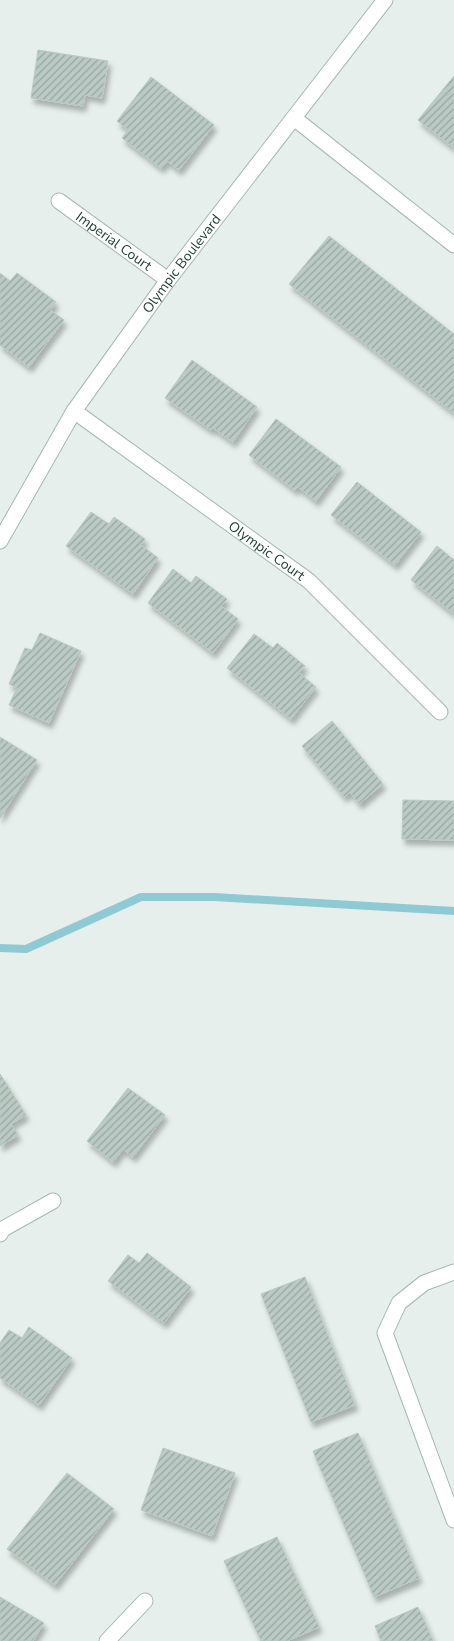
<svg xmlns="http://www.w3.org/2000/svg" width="454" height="1641" font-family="'Nunito Sans',sans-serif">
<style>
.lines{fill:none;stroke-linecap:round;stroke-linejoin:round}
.stream{stroke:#8ec9d4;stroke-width:8}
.building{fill:url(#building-hatch);stroke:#b8c9c2;filter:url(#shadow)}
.service-casing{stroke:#a8b8b2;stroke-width:17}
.minor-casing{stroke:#a8b8b2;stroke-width:17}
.service{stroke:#fff;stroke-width:15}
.minor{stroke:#fff;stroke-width:15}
.labels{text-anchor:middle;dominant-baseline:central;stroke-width:5;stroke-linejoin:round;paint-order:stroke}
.street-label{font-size:14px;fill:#24423a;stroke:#f7fbf9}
</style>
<defs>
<pattern id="building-hatch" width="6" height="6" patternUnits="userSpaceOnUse" patternTransform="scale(1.25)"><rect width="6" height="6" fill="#bbcac4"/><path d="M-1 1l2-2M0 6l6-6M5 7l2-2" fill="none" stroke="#98a6a0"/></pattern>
<filter id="shadow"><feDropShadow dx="3" dy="5.5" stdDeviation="2.5" flood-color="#0004"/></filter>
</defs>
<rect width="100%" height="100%" fill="#e6efeb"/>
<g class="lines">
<path class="stream" d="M0,948L26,949L141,897H214L454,911"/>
</g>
<g class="building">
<path d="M38,50L108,61L102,98L85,95L83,106L31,98Z"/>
<path d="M454,76V148L418,120Z"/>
<path d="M151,77L214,125L179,170L167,161L161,168L122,138L128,130L117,121Z"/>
<path d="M329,236L454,334V413L289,284Z"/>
<path d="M0,273L10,281L17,273L56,302L50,310L64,320L29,367L0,345Z"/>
<path d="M192,360L257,407L233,442L213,428L211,430L165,398Z"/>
<path d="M276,419L341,467L316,501L298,487L295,490L249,455Z"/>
<path d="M357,482L421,532L395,565L331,515Z"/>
<path d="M91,512L109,524L114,517L145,539L141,545L158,558L133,594L66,546Z"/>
<path d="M437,546L454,560V614L411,580Z"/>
<path d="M173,569L191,583L196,576L227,599L221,606L238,619L213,653L148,603Z"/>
<path d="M40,633L81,651L49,723L9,705L17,688L9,684L25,648L32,650Z"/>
<path d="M254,634L273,648L277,643L305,666L299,673L316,687L291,719L227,668Z"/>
<path d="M332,721L383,784L359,804L350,792L344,797L302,746Z"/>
<path d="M0,737L37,760L0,818Z"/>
<path d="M403,800L454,801V840L402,839Z"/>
<path d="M0,1074L26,1115L11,1124L18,1135L0,1146Z"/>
<path d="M128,1088L165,1115L133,1157L123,1149L113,1162L87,1141Z"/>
<path d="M147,1253L191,1287L164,1323L108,1281L128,1255L139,1263Z"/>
<path d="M305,1277L355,1405L311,1422L261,1294Z"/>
<path d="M29,1327L72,1358L39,1405L0,1378V1343L9,1330L22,1338Z"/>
<path d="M358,1433L419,1578L374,1597L313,1451Z"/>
<path d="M163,1448L235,1473L212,1536L141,1510Z"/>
<path d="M67,1473L114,1509L55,1585L7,1549Z"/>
<path d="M277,1537L319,1627L287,1641H261L224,1561Z"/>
<path d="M0,1597L44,1623L33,1641H0Z"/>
<path d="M418,1607L433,1641H381L375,1626Z"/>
</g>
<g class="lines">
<defs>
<g id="service">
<path d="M294,118L454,245"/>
<path d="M454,1272L424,1283L399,1303L385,1333L454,1520"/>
</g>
<g id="minor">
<path id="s1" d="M59,201L168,280"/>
<path id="s2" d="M74,411L309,581L440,712"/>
<path id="s3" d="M0,541L74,411L168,280L385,0"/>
<path d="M0,1234L3,1229L53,1201"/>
<path d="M107,1641L145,1601"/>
</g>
</defs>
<use href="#service" class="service-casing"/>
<use href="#minor" class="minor-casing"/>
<use href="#service" class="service"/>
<use href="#minor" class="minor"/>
</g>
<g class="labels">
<g class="street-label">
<text stroke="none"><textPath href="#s1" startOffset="68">Imperial Court</textPath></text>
<text stroke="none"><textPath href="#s3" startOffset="332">Olympic Boulevard</textPath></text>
<text stroke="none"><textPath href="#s2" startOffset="238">Olympic Court</textPath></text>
</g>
</g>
</svg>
